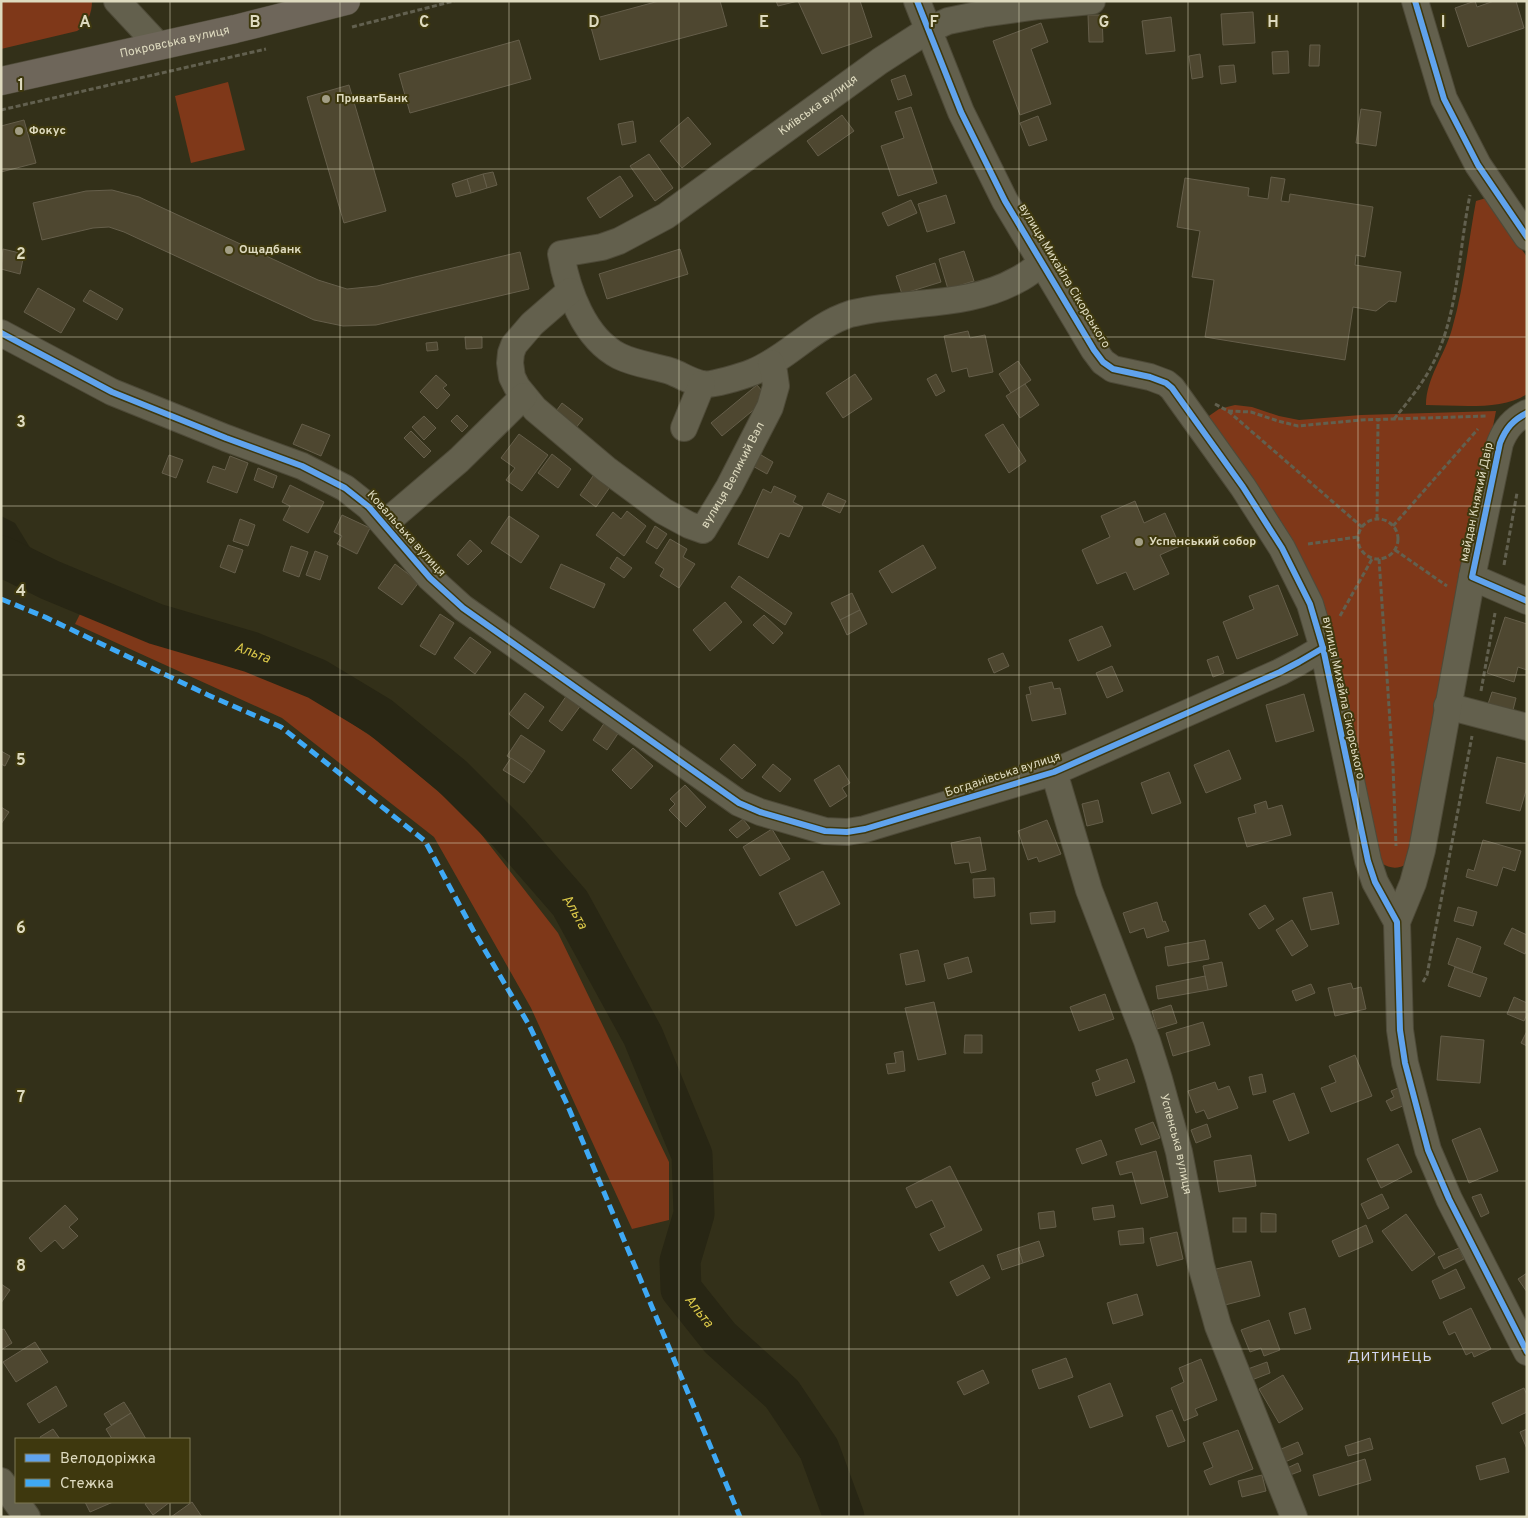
<svg xmlns="http://www.w3.org/2000/svg" width="1528" height="1518" font-family="Overpass,sans-serif">
<style>
.green{fill:#7f3819}
.water{fill:#282614}
.lines{fill:none;stroke-linecap:round;stroke-linejoin:round}
.river{stroke:#282614;stroke-width:41}
.building{fill:#4e4730;stroke:#655e4a}
.minor-casing{stroke:#4e4a38;stroke-width:28}
.major-casing{stroke:#4e4a38;stroke-width:29}
.path{stroke:#62604f;stroke-width:3;stroke-dasharray:5 2.5;stroke-linecap:butt}
.minor{stroke:#63604d;stroke-width:26}
.major{stroke:#6e665a;stroke-width:28}
.quiet{stroke:#3fa9f5;stroke-width:5;stroke-dasharray:10 5;stroke-linecap:butt}
.cycleway-casing{stroke:#3e380e;stroke-width:9}
.cycleway{stroke:#60a3ed;stroke-width:6}
.grid{fill:none;stroke:#dedabf;stroke-width:1;stroke-opacity:0.55}
.poi-dot{fill:#a29e85;stroke:#3e380e;stroke-width:2}
.labels{text-anchor:middle;dominant-baseline:central;stroke-width:4;stroke-linejoin:round;paint-order:stroke}
.street-label{font-size:12px;fill:#dedabf;stroke:#3e380e}
.poi-label{font-size:12px;font-weight:bold;fill:#dedabf;stroke:#3e380e;text-anchor:start}
.water-label{font-size:14px;font-style:italic;fill:#dbc849;stroke:#3e380e}
.neighbourhood-label{font-size:14px;letter-spacing:1px;fill:#d4d7f4;stroke:#3e380e}
.grid-label{font-size:16px;text-anchor:middle;font-weight:bold;fill:#dedabf;stroke:#3e380e;stroke-width:4;stroke-linejoin:round;paint-order:stroke}
</style>
<rect width="100%" height="100%" fill="#333019"/>
<g class="green">
<path d="M1,1H92C92,14 87,25 77,31L1,49Z"/>
<path d="M228,82L245,150L191,163L175,96Z"/>
<path d="M1486,198L1527,257V394C1501,411 1456,405 1426,405C1426,378 1445,355 1452,329C1464,287 1468,244 1476,201Z"/>
<path d="M1235,405L1252,407L1279,416L1299,420L1361,415L1496,411L1408,864C1397,869 1391,869 1381,863L1336,652L1206,418L1219,409Z"/>
<path d="M84,606L157,637L290,682L381,743L467,816L558,933L669,1162V1220L632,1229L531,1008L434,837L282,718L75,624Z"/>
</g>
<path class="water" d="M1,516L15,523L50,580L16,582L1,579Z"/>
<g class="lines">
<path class="river" id="s1" d="M1,556L50,580L156,624L251,652L317,679L380,717L452,776L509,833L570,903L643,1036L692,1155L694,1214L680,1261L681,1289L720,1338L782,1394L819,1449L844,1517"/>
</g>
<g class="building">
<path d="M659,1H720L727,26L600,60L589,20Z"/>
<path d="M776,1H860L872,37L822,54L798,1L778,6Z"/>
<path d="M1475,1L1477,7L1494,1H1516L1524,28L1468,47L1455,8Z"/>
<path d="M1253,12L1255,43L1223,45L1221,14Z"/>
<path d="M1088,15H1102L1103,42H1089Z"/>
<path d="M1171,17L1175,51L1146,54L1142,21Z"/>
<path d="M1041,23L1048,42L1031,49L1051,104L1020,115L993,41Z"/>
<path d="M519,40L531,79L410,113L399,74Z"/>
<path d="M1310,45H1320L1319,66H1309Z"/>
<path d="M1288,51L1289,73L1273,74L1272,52Z"/>
<path d="M1200,54L1203,77L1192,79L1189,56Z"/>
<path d="M1234,65L1236,82L1221,84L1219,66Z"/>
<path d="M905,75L912,95L898,100L891,80Z"/>
<path d="M349,85L386,211L344,223L307,97Z"/>
<path d="M911,107L937,183L898,196L881,146L904,138L895,112Z"/>
<path d="M1361,109L1381,112L1376,146L1356,143Z"/>
<path d="M842,115L854,131L818,156L807,141Z"/>
<path d="M1038,116L1047,140L1029,146L1020,123Z"/>
<path d="M688,117L711,144L682,168L660,141Z"/>
<path d="M24,120L36,163L1,172V126Z"/>
<path d="M633,121L636,142L622,145L618,124Z"/>
<path d="M649,154L673,188L655,201L630,166Z"/>
<path d="M493,172L497,185L487,188L483,174Z"/>
<path d="M483,174L487,188L471,193L467,179Z"/>
<path d="M620,176L633,196L600,218L587,198Z"/>
<path d="M1271,177L1285,179L1281,201L1289,202L1290,194L1373,207L1365,257L1356,255L1355,265L1401,272L1396,302L1389,301L1376,311L1353,307L1345,360L1205,337L1214,280L1192,277L1200,231L1177,227L1185,178L1249,188L1248,196L1268,199Z"/>
<path d="M467,179L471,193L456,197L452,184Z"/>
<path d="M112,190L139,197L318,280L347,289L377,286L520,252L529,289L376,325L343,326L314,320L124,232L109,227L93,228L42,240L33,203L86,191Z"/>
<path d="M946,195L955,223L927,232L918,204Z"/>
<path d="M911,200L917,213L888,226L882,213Z"/>
<path d="M3,249L24,254L20,274L1,269Z"/>
<path d="M680,249L688,274L607,299L599,274Z"/>
<path d="M964,251L974,281L948,289L939,259Z"/>
<path d="M935,263L941,282L902,294L896,276Z"/>
<path d="M38,288L75,309L61,333L24,312Z"/>
<path d="M90,290L123,309L117,320L83,301Z"/>
<path d="M968,331L970,338L985,335L993,372L969,377L967,368L952,372L944,336Z"/>
<path d="M465,337H482V348L466,349Z"/>
<path d="M437,342L438,350L427,351L426,343Z"/>
<path d="M1018,361L1031,380L1011,393L999,374Z"/>
<path d="M855,374L872,399L843,418L826,393Z"/>
<path d="M936,374L945,391L936,396L927,379Z"/>
<path d="M436,375L447,385L443,388L450,395L437,409L420,392Z"/>
<path d="M1025,384L1039,405L1020,418L1006,396Z"/>
<path d="M757,385L768,398L722,436L711,423Z"/>
<path d="M562,403L583,419L575,429L554,414Z"/>
<path d="M457,415L468,426L462,432L451,421Z"/>
<path d="M424,416L436,428L424,440L412,427Z"/>
<path d="M302,424L330,435L321,456L293,444Z"/>
<path d="M1003,424L1026,461L1009,473L985,435Z"/>
<path d="M411,431L431,451L424,458L404,438Z"/>
<path d="M519,434L548,455L522,491L506,480L515,468L501,458Z"/>
<path d="M756,452L773,462L767,474L749,464Z"/>
<path d="M552,454L571,469L558,488L538,473Z"/>
<path d="M169,455L183,460L176,478L162,473Z"/>
<path d="M230,456L248,463L237,493L207,482L213,466L225,470Z"/>
<path d="M258,468L277,476L273,488L254,480Z"/>
<path d="M593,476L610,487L596,507L580,495Z"/>
<path d="M290,485L324,502L308,533L283,520L290,506L282,502Z"/>
<path d="M774,486L796,496L793,502L803,507L789,537L780,533L768,558L738,544L763,489L771,493Z"/>
<path d="M828,493L846,501L840,513L822,505Z"/>
<path d="M1135,501L1144,523L1165,513L1180,546L1160,555L1169,574L1134,590L1126,572L1097,584L1082,550L1110,537L1101,516Z"/>
<path d="M627,511L646,526L624,556L596,535L613,512L621,519Z"/>
<path d="M342,515L370,528L357,554L337,544L342,536L334,532Z"/>
<path d="M509,516L539,536L521,563L491,543Z"/>
<path d="M240,519L255,525L248,546L233,541Z"/>
<path d="M655,526L667,534L657,549L646,542Z"/>
<path d="M670,539L687,549L683,557L695,564L679,588L660,576L664,569L655,563Z"/>
<path d="M470,540L482,551L468,565L457,555Z"/>
<path d="M228,545L243,550L235,573L220,567Z"/>
<path d="M923,545L936,568L892,593L879,571Z"/>
<path d="M291,546L308,552L299,577L283,571Z"/>
<path d="M315,551L328,556L320,580L306,575Z"/>
<path d="M617,557L632,568L624,578L610,568Z"/>
<path d="M395,564L419,582L402,605L378,588Z"/>
<path d="M561,564L605,584L594,608L550,588Z"/>
<path d="M739,576L792,613L785,625L731,587Z"/>
<path d="M1278,585L1298,635L1237,659L1223,622L1254,609L1249,596Z"/>
<path d="M852,593L860,610L840,620L831,603Z"/>
<path d="M725,602L742,622L710,651L693,630Z"/>
<path d="M860,610L867,624L847,635L840,620Z"/>
<path d="M440,614L454,623L435,655L420,646Z"/>
<path d="M764,615L783,633L773,644L753,625Z"/>
<path d="M1505,617L1527,624V670L1518,667L1514,682L1487,673Z"/>
<path d="M1102,626L1111,646L1078,661L1069,640Z"/>
<path d="M470,637L491,652L475,674L454,658Z"/>
<path d="M1003,653L1009,666L994,673L988,659Z"/>
<path d="M1218,656L1224,673L1213,677L1207,660Z"/>
<path d="M1112,666L1123,691L1107,698L1096,673Z"/>
<path d="M1052,682L1054,689L1060,688L1066,714L1032,721L1026,695L1031,694L1029,687Z"/>
<path d="M1492,692L1516,698L1512,714L1487,707Z"/>
<path d="M525,693L544,707L528,729L509,714Z"/>
<path d="M1304,694L1314,731L1276,742L1266,705Z"/>
<path d="M567,695L581,705L562,731L549,721Z"/>
<path d="M605,722L619,732L607,750L593,740Z"/>
<path d="M521,735L545,751L532,772L507,756Z"/>
<path d="M734,744L756,765L742,779L720,759Z"/>
<path d="M633,748L653,766L631,789L612,770Z"/>
<path d="M1229,750L1241,779L1206,793L1194,765Z"/>
<path d="M1,751L10,756L5,766L1,764Z"/>
<path d="M1497,757L1527,764V787L1520,811L1486,803Z"/>
<path d="M511,758L532,772L524,783L503,770Z"/>
<path d="M773,764L791,779L780,792L762,777Z"/>
<path d="M839,765L850,783L842,788L847,796L830,807L814,780Z"/>
<path d="M1169,772L1181,803L1152,814L1141,783Z"/>
<path d="M685,785L706,807L686,827L669,810L675,804L670,799Z"/>
<path d="M1098,800L1103,822L1087,826L1082,804Z"/>
<path d="M1266,801L1268,809L1282,805L1291,835L1247,847L1238,818L1256,813L1254,805Z"/>
<path d="M1,807L9,812L1,824Z"/>
<path d="M743,819L750,828L737,838L729,830Z"/>
<path d="M1047,820L1061,854L1039,862L1037,857L1028,860L1018,831Z"/>
<path d="M772,829L790,859L760,876L743,847Z"/>
<path d="M980,837L986,870L971,873L969,862L955,864L951,843Z"/>
<path d="M1483,840L1521,851L1515,871L1503,867L1497,886L1466,877L1468,869L1474,871Z"/>
<path d="M823,871L840,904L796,926L779,893Z"/>
<path d="M994,878L995,896L974,898L973,879Z"/>
<path d="M1332,892L1339,924L1311,930L1303,898Z"/>
<path d="M1157,902L1163,922L1165,921L1169,931L1147,938L1144,928L1130,933L1123,913Z"/>
<path d="M1265,905L1274,919L1259,929L1249,914Z"/>
<path d="M1458,907L1477,912L1473,926L1454,921Z"/>
<path d="M1055,911V922L1031,924L1030,913Z"/>
<path d="M1292,920L1308,946L1292,956L1276,930Z"/>
<path d="M1512,928L1527,935V949L1525,954L1504,944Z"/>
<path d="M1457,938L1481,947L1472,973L1448,964Z"/>
<path d="M1205,940L1209,959L1168,966L1165,947Z"/>
<path d="M918,950L925,981L906,985L900,954Z"/>
<path d="M968,957L972,972L948,979L944,964Z"/>
<path d="M1222,962L1227,986L1208,990L1203,966Z"/>
<path d="M1455,967L1487,978L1480,997L1448,986Z"/>
<path d="M1205,976L1208,990L1158,999L1156,986Z"/>
<path d="M1351,983L1353,989L1361,987L1366,1009L1335,1016L1328,988Z"/>
<path d="M1311,984L1315,993L1296,1001L1292,991Z"/>
<path d="M1105,994L1114,1019L1079,1031L1070,1007Z"/>
<path d="M1514,997L1527,1003V1014L1524,1021L1507,1014Z"/>
<path d="M934,1002L946,1054L918,1060L905,1008Z"/>
<path d="M1171,1005L1177,1023L1157,1029L1152,1011Z"/>
<path d="M1203,1022L1210,1045L1173,1056L1166,1033Z"/>
<path d="M1527,1031V1046L1521,1043Z"/>
<path d="M965,1035H982V1053H964Z"/>
<path d="M1441,1036L1484,1040L1480,1083L1437,1080Z"/>
<path d="M903,1051L905,1071L888,1074L886,1064L896,1063L894,1053Z"/>
<path d="M1355,1055L1372,1096L1331,1112L1321,1088L1336,1082L1329,1066Z"/>
<path d="M1127,1059L1135,1082L1096,1096L1092,1083L1100,1080L1096,1070Z"/>
<path d="M1262,1074L1266,1092L1253,1095L1249,1077Z"/>
<path d="M1215,1082L1218,1090L1229,1086L1238,1108L1208,1119L1204,1110L1196,1113L1188,1091Z"/>
<path d="M1398,1088L1405,1105L1391,1111L1386,1101L1394,1097L1391,1091Z"/>
<path d="M1294,1093L1309,1133L1289,1141L1273,1101Z"/>
<path d="M1153,1122L1160,1138L1141,1145L1135,1129Z"/>
<path d="M1207,1124L1211,1137L1196,1143L1191,1130Z"/>
<path d="M1480,1128L1498,1171L1469,1183L1452,1140Z"/>
<path d="M1101,1140L1107,1155L1082,1164L1076,1149Z"/>
<path d="M1398,1144L1412,1172L1381,1188L1367,1159Z"/>
<path d="M1156,1151L1168,1197L1141,1204L1132,1172L1120,1175L1116,1162Z"/>
<path d="M1251,1155L1256,1186L1219,1192L1214,1161Z"/>
<path d="M950,1166L982,1230L939,1251L930,1234L945,1227L932,1200L916,1208L906,1188Z"/>
<path d="M1382,1194L1389,1208L1368,1219L1361,1204Z"/>
<path d="M1481,1194L1489,1213L1481,1217L1472,1197Z"/>
<path d="M65,1205L78,1219L69,1227L78,1236L63,1249L55,1240L41,1252L29,1238Z"/>
<path d="M1113,1205L1115,1217L1094,1220L1092,1208Z"/>
<path d="M1054,1211L1056,1227L1040,1229L1038,1213Z"/>
<path d="M1261,1213L1276,1214V1232H1261Z"/>
<path d="M1406,1214L1435,1254L1412,1271L1382,1231Z"/>
<rect x="1233" y="1218" width="13" height="14"/>
<path d="M1366,1225L1373,1242L1339,1257L1332,1241Z"/>
<path d="M1143,1228L1144,1243L1120,1245L1118,1231Z"/>
<path d="M1177,1232L1183,1259L1157,1266L1150,1238Z"/>
<path d="M1039,1241L1044,1256L1023,1263L1018,1248Z"/>
<path d="M1018,1248L1023,1263L1002,1270L997,1255Z"/>
<path d="M1459,1248L1464,1259L1444,1269L1438,1257Z"/>
<path d="M1251,1261L1260,1296L1225,1305L1216,1269Z"/>
<path d="M983,1265L990,1278L957,1296L950,1282Z"/>
<path d="M1456,1269L1465,1288L1440,1299L1432,1281Z"/>
<path d="M1527,1273V1292L1518,1279Z"/>
<path d="M1,1284L10,1290L1,1303Z"/>
<path d="M1137,1294L1143,1315L1113,1324L1107,1303Z"/>
<path d="M1305,1308L1311,1329L1295,1334L1289,1313Z"/>
<path d="M1471,1308L1491,1349L1474,1357L1472,1352L1466,1355L1455,1332L1449,1335L1443,1322Z"/>
<path d="M1269,1320L1280,1350L1264,1356L1261,1348L1250,1352L1241,1330Z"/>
<path d="M4,1329L12,1343L1,1350V1330Z"/>
<path d="M35,1342L48,1362L16,1382L3,1362Z"/>
<path d="M1066,1358L1073,1377L1039,1389L1032,1370Z"/>
<path d="M1201,1359L1217,1400L1195,1409L1198,1415L1184,1421L1171,1388L1184,1382L1179,1368Z"/>
<path d="M1267,1362L1270,1373L1249,1381L1245,1370Z"/>
<path d="M983,1370L989,1383L964,1395L957,1382Z"/>
<path d="M1283,1375L1303,1409L1279,1423L1259,1389Z"/>
<path d="M1110,1383L1123,1416L1090,1428L1078,1396Z"/>
<path d="M56,1386L67,1406L39,1423L27,1404Z"/>
<path d="M1524,1388L1527,1395V1412L1502,1424L1492,1403Z"/>
<path d="M124,1402L131,1413L111,1425L104,1414Z"/>
<path d="M1172,1410L1185,1441L1168,1447L1156,1416Z"/>
<path d="M131,1413L146,1439H112L106,1429Z"/>
<path d="M53,1429L60,1439H41L40,1437Z"/>
<path d="M1527,1429V1449L1520,1432Z"/>
<path d="M1238,1430L1253,1469L1210,1485L1204,1471L1213,1467L1203,1443Z"/>
<path d="M1370,1438L1373,1449L1348,1456L1345,1446Z"/>
<path d="M1298,1442L1303,1454L1285,1462L1279,1450Z"/>
<path d="M1505,1458L1509,1472L1480,1480L1476,1466Z"/>
<path d="M1365,1459L1371,1480L1319,1496L1313,1475Z"/>
<path d="M1298,1463L1301,1471L1290,1475L1287,1468Z"/>
<path d="M1262,1475L1266,1491L1242,1497L1238,1481Z"/>
<path d="M85,1502H113L90,1512Z"/>
<path d="M148,1502H170L153,1515L145,1504Z"/>
<path d="M192,1502L202,1517H171Z"/>
</g>
<g class="lines">
<defs>
<g id="minor">
<path d="M117,1L159,46"/>
<path d="M917,1L961,112L1005,201L1094,350L1103,362L1113,369L1150,377L1166,383L1172,388L1243,487L1282,548L1310,604L1323,648L1368,861L1375,882L1397,922L1400,1030L1405,1063L1428,1150L1449,1199L1527,1352"/>
<path d="M1415,1L1444,99L1478,165L1527,237"/>
<path id="s2" d="M1042,263C1034,269 1026,276 1017,280C987,297 951,301 918,304C895,307 872,308 850,314C813,326 789,357 753,372C743,376 711,386 702,384C691,382 681,375 670,371C654,366 635,364 619,356C584,338 567,290 561,254L602,247L619,241L666,216L880,61L928,30L948,21L982,14L1039,6L1092,1"/>
<path id="s3" d="M570,291L532,324L514,345L511,353L510,363L512,377L517,387L535,409L606,469L663,511L689,525L703,530L729,487L770,407L776,386L774,372L771,363"/>
<path d="M1,333L112,392L226,438L302,466L345,488L369,507L430,578L463,608L739,803L760,812L825,831L847,832L865,829L1054,772L1280,672L1299,662L1323,648"/>
<path d="M684,428L702,384"/>
<path d="M384,524L459,460L524,396"/>
<path d="M1472,577L1527,601"/>
<path d="M1447,706L1527,727"/>
<path id="s4" d="M1054,772L1089,890L1147,1041L1159,1079L1179,1152L1201,1265L1218,1326L1294,1517"/>
<path d="M1397,922L1413,883L1422,850L1472,577L1500,443C1506,428 1513,420 1527,413"/>
<path d="M1,1481L27,1517"/>
</g>
<g id="major">
<path id="s5" d="M1,81L235,29L346,1"/>
</g>
</defs>
<use href="#minor" class="minor-casing"/>
<use href="#major" class="major-casing"/>
<g class="path">
<path d="M352,27L454,1"/>
<path d="M1,110L266,49"/>
<path d="M1215,404L1228,411L1362,527"/>
<path d="M1228,411L1251,412L1278,421L1298,426L1361,420L1488,416"/>
<path d="M1394,419C1407,403 1420,387 1430,369C1459,317 1458,253 1470,195"/>
<path d="M1377,519L1378,420"/>
<circle cx="1378" cy="539" r="20"/>
<path d="M1393,526L1478,429"/>
<path d="M1308,544L1358,537"/>
<path d="M1395,550L1447,586"/>
<path d="M1379,559L1393,766L1396,846"/>
<path d="M1504,565L1517,493"/>
<path d="M1340,616L1372,559"/>
<path d="M1481,691L1495,613"/>
<path d="M1423,982L1427,975L1472,736"/>
</g>
<use href="#minor" class="minor"/>
<use href="#major" class="major"/>
<path class="quiet" d="M1,599L45,617L208,695L281,727L425,841L473,930L529,1025L567,1104L740,1517"/>
<defs>
<g id="cycleway">
<path d="M917,1L961,112L1005,201L1094,350L1103,362L1113,369L1150,377L1166,383L1172,388L1243,487L1282,548L1310,604L1323,648L1368,861L1375,882L1397,922L1400,1030L1405,1063L1428,1150L1449,1199L1527,1352"/>
<path d="M1415,1L1444,99L1478,165L1527,237"/>
<path d="M1,333L112,392L226,438L302,466L345,488L369,507L430,578L463,608L739,803L760,812L825,831L847,832L865,829L1054,772L1280,672L1299,662L1323,648"/>
<path d="M1527,413C1513,420 1506,428 1500,443L1472,577L1527,601"/>
</g>
</defs>
<use href="#cycleway" class="cycleway-casing"/>
<use href="#cycleway" class="cycleway"/>
</g>
<path class="grid" d="M170,1V1439M340,1V1517M509,1V1517M679,1V1517M849,1V1517M1019,1V1517M1188,1V1517M1358,1V1517M1,169H1527M1,337H1527M1,506H1527M1,675H1527M1,843H1527M1,1012H1527M1,1181H1527M1,1349H1527M170,1502V1517"/>
<g class="poi-dot">
<circle cx="326" cy="99" r="5"/>
<circle cx="19" cy="131" r="5"/>
<circle cx="229" cy="250" r="5"/>
<circle cx="1139" cy="542" r="5"/>
</g>
<g class="labels">
<g class="street-label">
<text stroke="none"><textPath href="#s5" startOffset="178">Покровська вулиця</textPath></text>
<text stroke="none"><textPath href="#s2" startOffset="878">Київська вулиця</textPath></text>
<text transform="translate(1064 276) rotate(59)">вулиця Михайла Сікорського</text>
<text stroke="none"><textPath href="#s3" startOffset="421">вулиця Великий Вал</textPath></text>
<text transform="translate(1477 502) rotate(-78)">майдан Княжий Двір</text>
<text transform="translate(406 534) rotate(48)">Ковальська вулиця</text>
<text transform="translate(1343 698) rotate(78)">вулиця Михайла Сікорського</text>
<text transform="translate(1003 775) rotate(-18)">Богданівська вулиця</text>
<text stroke="none"><textPath href="#s4" startOffset="392">Успенська вулиця</textPath></text>
</g>
<g class="poi-label">
<text x="336" y="99">ПриватБанк</text>
<text x="29" y="131">Фокус</text>
<text x="239" y="250">Ощадбанк</text>
<text x="1149" y="542">Успенський собор</text>
</g>
<g class="water-label">
<text stroke="none"><textPath href="#s1" startOffset="270">Альта</textPath></text>
<text stroke="none"><textPath href="#s1" startOffset="690">Альта</textPath></text>
<text stroke="none"><textPath href="#s1" startOffset="1125">Альта</textPath></text>
</g>
<g class="neighbourhood-label">
<text x="1390" y="1357">ДИТИНЕЦЬ</text>
</g>
</g>
<g class="grid-label">
<text x="85" y="27">A</text>
<text x="255" y="27">B</text>
<text x="424" y="27">C</text>
<text x="594" y="27">D</text>
<text x="764" y="27">E</text>
<text x="934" y="27">F</text>
<text x="1104" y="27">G</text>
<text x="1273" y="27">H</text>
<text x="1443" y="27">I</text>
<text x="21" y="90">1</text>
<text x="21" y="259">2</text>
<text x="21" y="427">3</text>
<text x="21" y="596">4</text>
<text x="21" y="765">5</text>
<text x="21" y="933">6</text>
<text x="21" y="1102">7</text>
<text x="21" y="1271">8</text>
</g>
<rect width="1528" height="1518" fill="none" stroke="#dedabf" stroke-width="5"/>
<rect x="15" y="1438" width="175" height="65" fill="#3e380e" stroke="#7e7955"/>
<rect x="25" y="1454" width="25" height="8" fill="#60a3ed" stroke="#7e7955"/>
<text x="60" y="1463" font-size="15" fill="#dedabf">Велодоріжка</text>
<rect x="25" y="1479" width="25" height="8" fill="#3fa9f5" stroke="#7e7955"/>
<text x="60" y="1488" font-size="15" fill="#dedabf">Стежка</text>
</svg>
